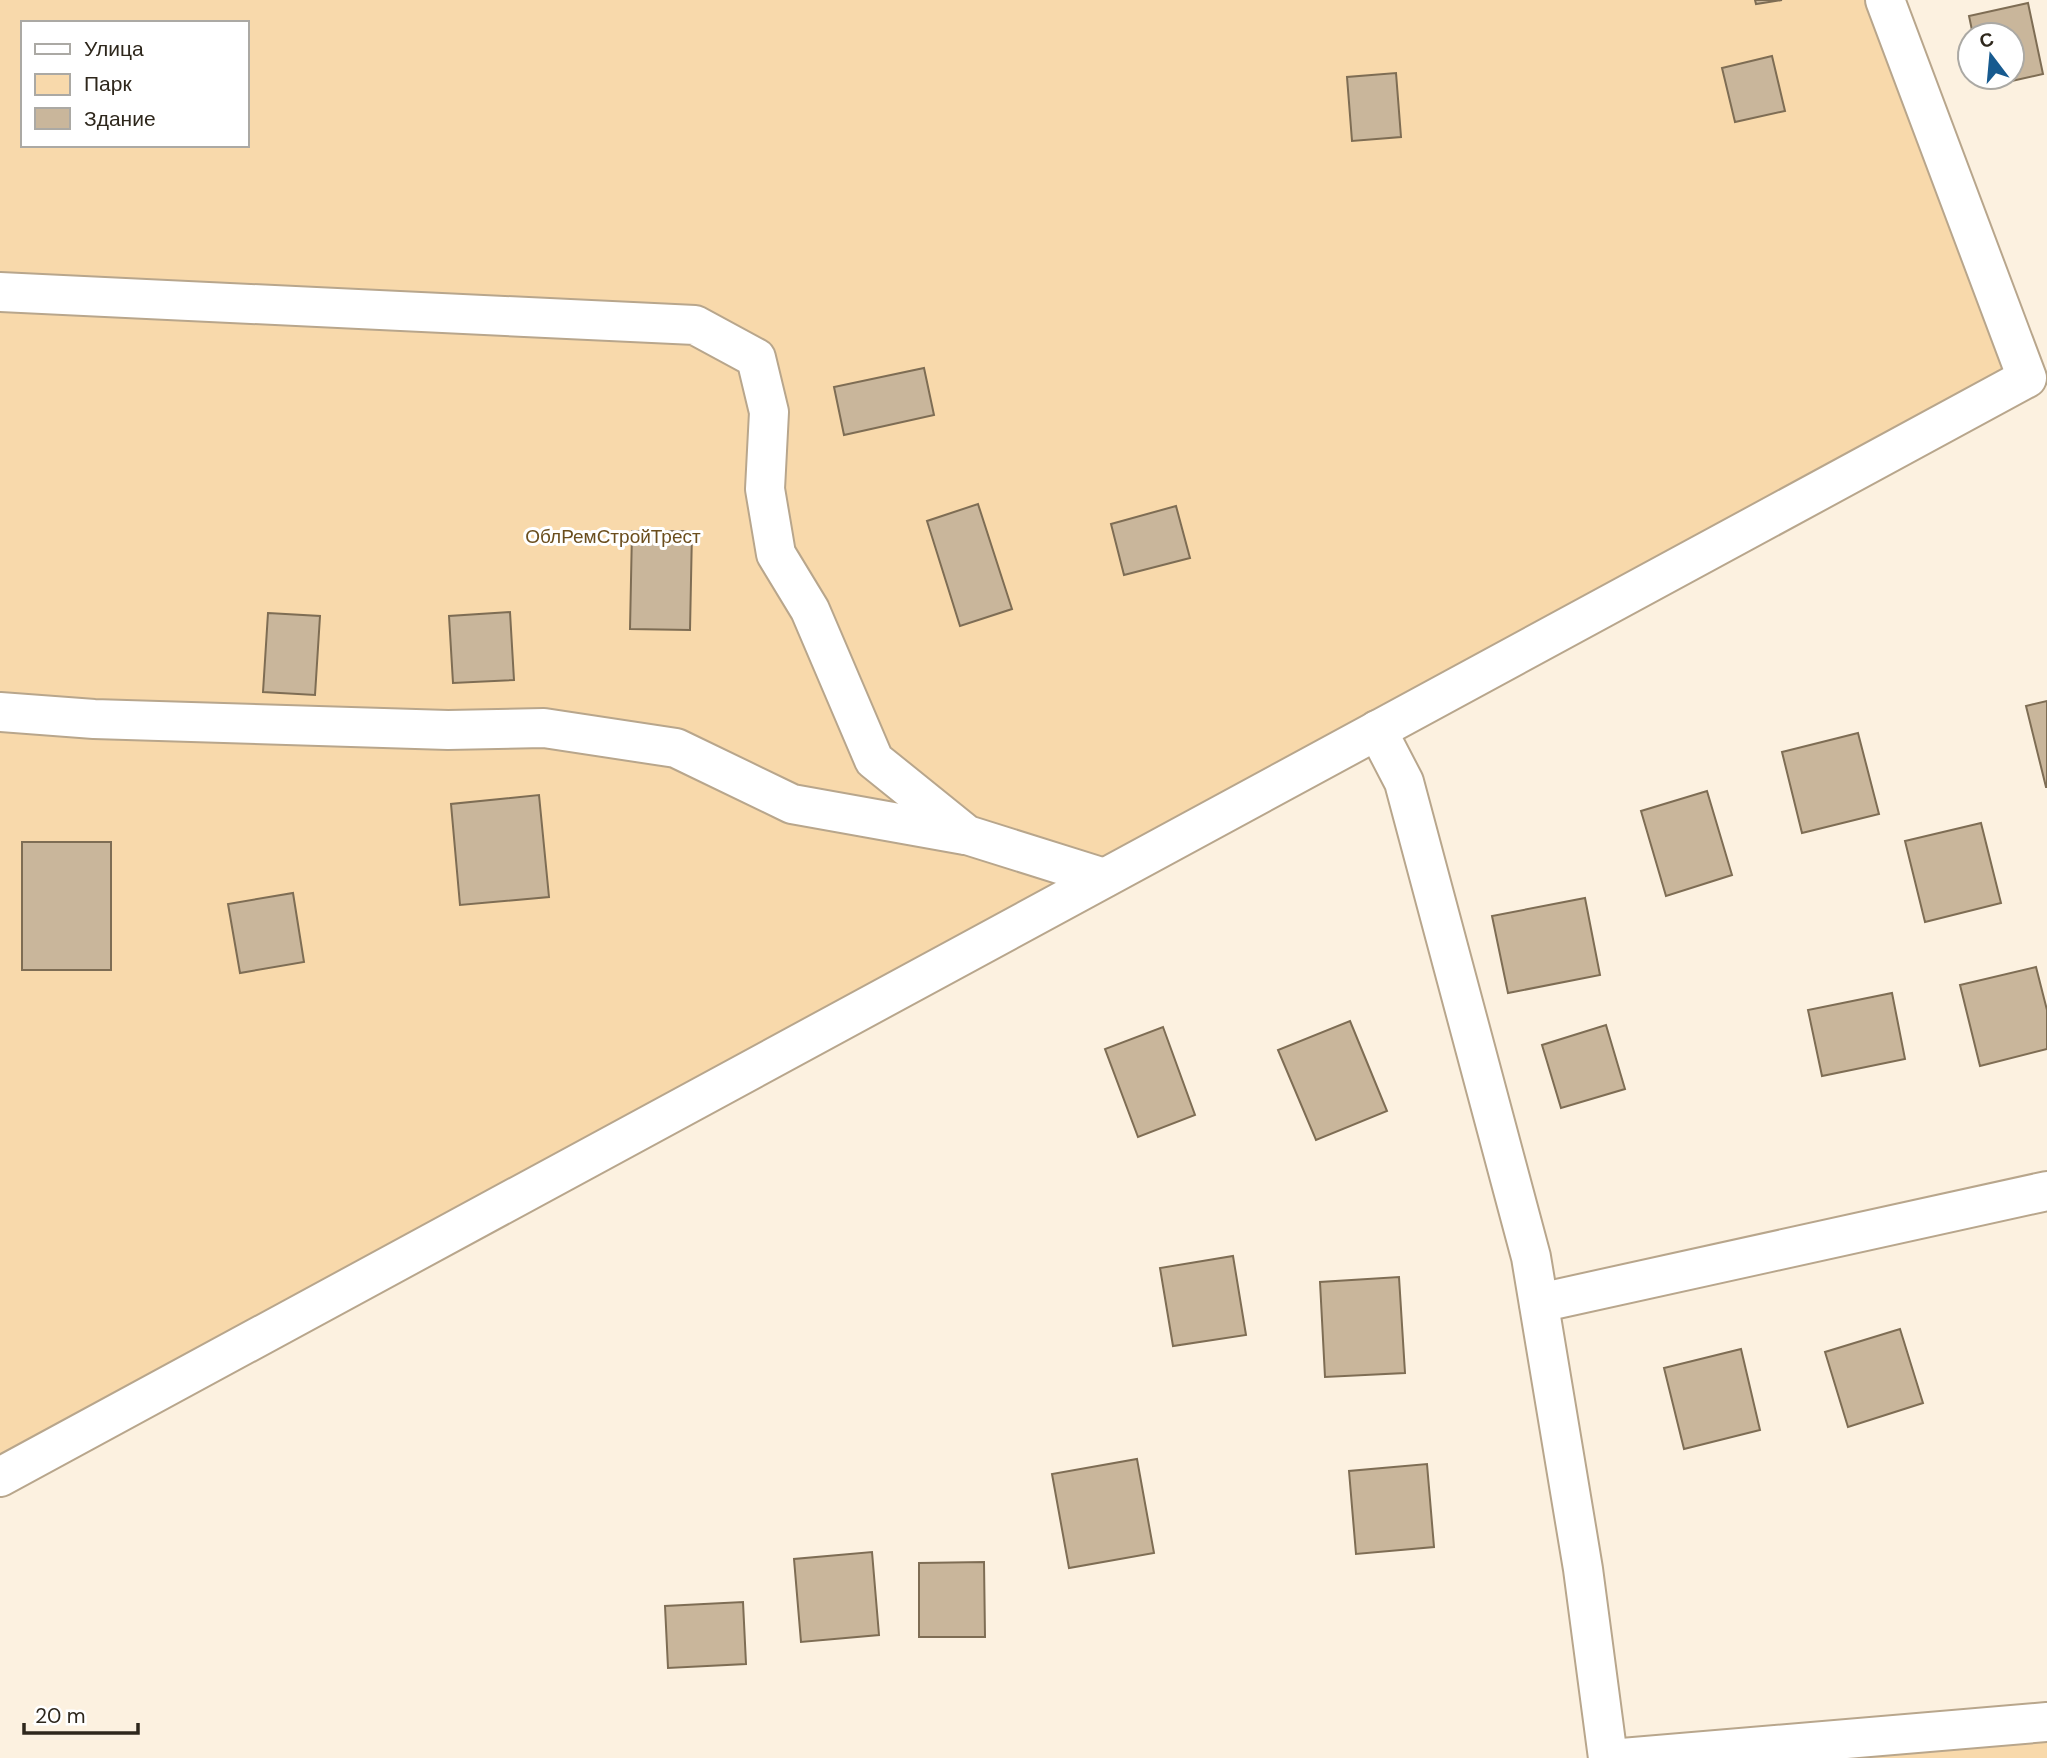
<svg xmlns="http://www.w3.org/2000/svg" width="2047" height="1758" font-family="'DM Sans',sans-serif">
<style>
.green{fill:#f8d9ab;fill-rule:evenodd}
.building{fill:#c9b69b;stroke:#7e6d54;stroke-width:2}
.lines{fill:none;stroke-linecap:round;stroke-linejoin:round}
.minor-casing{stroke:#b8a68c;stroke-width:42}
.minor{stroke:#fff;stroke-width:38}
.labels{text-anchor:middle;dominant-baseline:central;stroke-width:6;stroke-linejoin:round;paint-order:stroke}
.park-label{font-size:19px;fill:#6b4e1d;stroke:#fff}
</style>
<rect width="100%" height="100%" fill="#fcf1e0"/>
<g class="green">
<path d="M0,0H1888L2027,378L0,1477ZM23,23H247V145H23Z"/>
<path d="M2047,1729V1758H1674Z"/>
</g>
<g class="building">
<path d="M1755,0H1782L1756,4Z"/>
<path d="M2028,3L2043,74L1985,87L1983,77H2012V35H1973L1969,16Z"/>
<path d="M1772,56L1785,111L1735,122L1722,68Z"/>
<path d="M1396,73L1401,137L1352,141L1347,77Z"/>
<path d="M924,368L934,415L844,435L834,387Z"/>
<path d="M978,504L1012,609L960,626L927,521Z"/>
<path d="M1176,506L1190,558L1124,575L1111,524Z"/>
<path d="M632,531H692L690,630L630,629Z"/>
<path d="M510,612L514,680L453,683L449,616Z"/>
<path d="M268,613L320,616L315,695L263,692Z"/>
<path d="M2047,701V787H2046L2026,706Z"/>
<path d="M1858,733L1879,814L1802,833L1782,752Z"/>
<path d="M1707,791L1732,875L1666,896L1641,811Z"/>
<path d="M539,795L549,897L460,905L451,804Z"/>
<path d="M1981,823L2001,903L1925,922L1905,841Z"/>
<rect x="22" y="842" width="89" height="128"/>
<path d="M293,893L304,962L240,973L228,904Z"/>
<path d="M1585,898L1600,975L1508,993L1492,916Z"/>
<path d="M2036,967L2047,1010V1049L1980,1066L1960,985Z"/>
<path d="M1892,993L1905,1059L1822,1076L1808,1010Z"/>
<path d="M1350,1021L1387,1111L1316,1140L1278,1050Z"/>
<path d="M1606,1025L1625,1089L1561,1108L1542,1045Z"/>
<path d="M1163,1027L1195,1115L1138,1137L1105,1049Z"/>
<path d="M1233,1256L1246,1335L1173,1346L1160,1268Z"/>
<path d="M1399,1277L1405,1373L1325,1377L1320,1282Z"/>
<path d="M1900,1329L1923,1403L1848,1427L1825,1352Z"/>
<path d="M1741,1349L1760,1430L1684,1449L1664,1368Z"/>
<path d="M1137,1459L1154,1553L1069,1568L1052,1474Z"/>
<path d="M1427,1464L1434,1547L1356,1554L1349,1471Z"/>
<path d="M872,1552L879,1635L801,1642L794,1559Z"/>
<path d="M984,1562L985,1637H919V1563Z"/>
<path d="M743,1602L746,1664L668,1668L665,1606Z"/>
</g>
<g class="lines">
<defs>
<g id="minor">
<path d="M0,292L695,325L756,358L769,412L765,489L776,554L810,610L874,760L967,835L1104,878"/>
<path d="M0,712L94,719L448,730L544,728L676,748L792,804L965,835"/>
<path d="M1377,730L1404,782L1531,1257L1583,1569L1608,1758"/>
<path d="M1539,1303L2047,1191"/>
<path d="M0,1477L2027,378L1885,0"/>
<path d="M1622,1758L2047,1722"/>
</g>
</defs>
<use href="#minor" class="minor-casing"/>
<use href="#minor" class="minor"/>
</g>
<g class="labels">
<g class="park-label">
<text x="613" y="536">ОблРемСтройТрест</text>
</g>
</g>
<rect x="21" y="21" width="228" height="126" fill="#ffffff" stroke="#aba9a4" stroke-width="2"/>
<rect x="35" y="44" width="35" height="10" fill="#ffffff" stroke="#aba9a4" stroke-width="2"/>
<text x="84" y="56" font-size="21" fill="#2e271c">Улица</text>
<rect x="35" y="74" width="35" height="21" fill="#f8d9ab" stroke="#aba9a4" stroke-width="2"/>
<text x="84" y="91" font-size="21" fill="#2e271c">Парк</text>
<rect x="35" y="108" width="35" height="21" fill="#c9b69b" stroke="#aba9a4" stroke-width="2"/>
<text x="84" y="126" font-size="21" fill="#2e271c">Здание</text>
<g transform="translate(1991 56) rotate(344)"><circle r="33" fill="#ffffff" stroke="#aba9a4" stroke-width="2"/>
<path d="M0-5L12 26L0 18L-12 26Z" fill="#175a8f"/>
<text y="-10" font-size="19" font-weight="bold" text-anchor="middle" fill="#2e271c">С</text>
</g>
<path d="M24 1723v10h114v-10" fill="none" stroke="#2e271c" stroke-width="3.5"/>
<text x="35" y="1723" font-size="21" fill="#2e271c" stroke="#ffffff" stroke-width="5" paint-order="stroke">20 m</text>
</svg>
